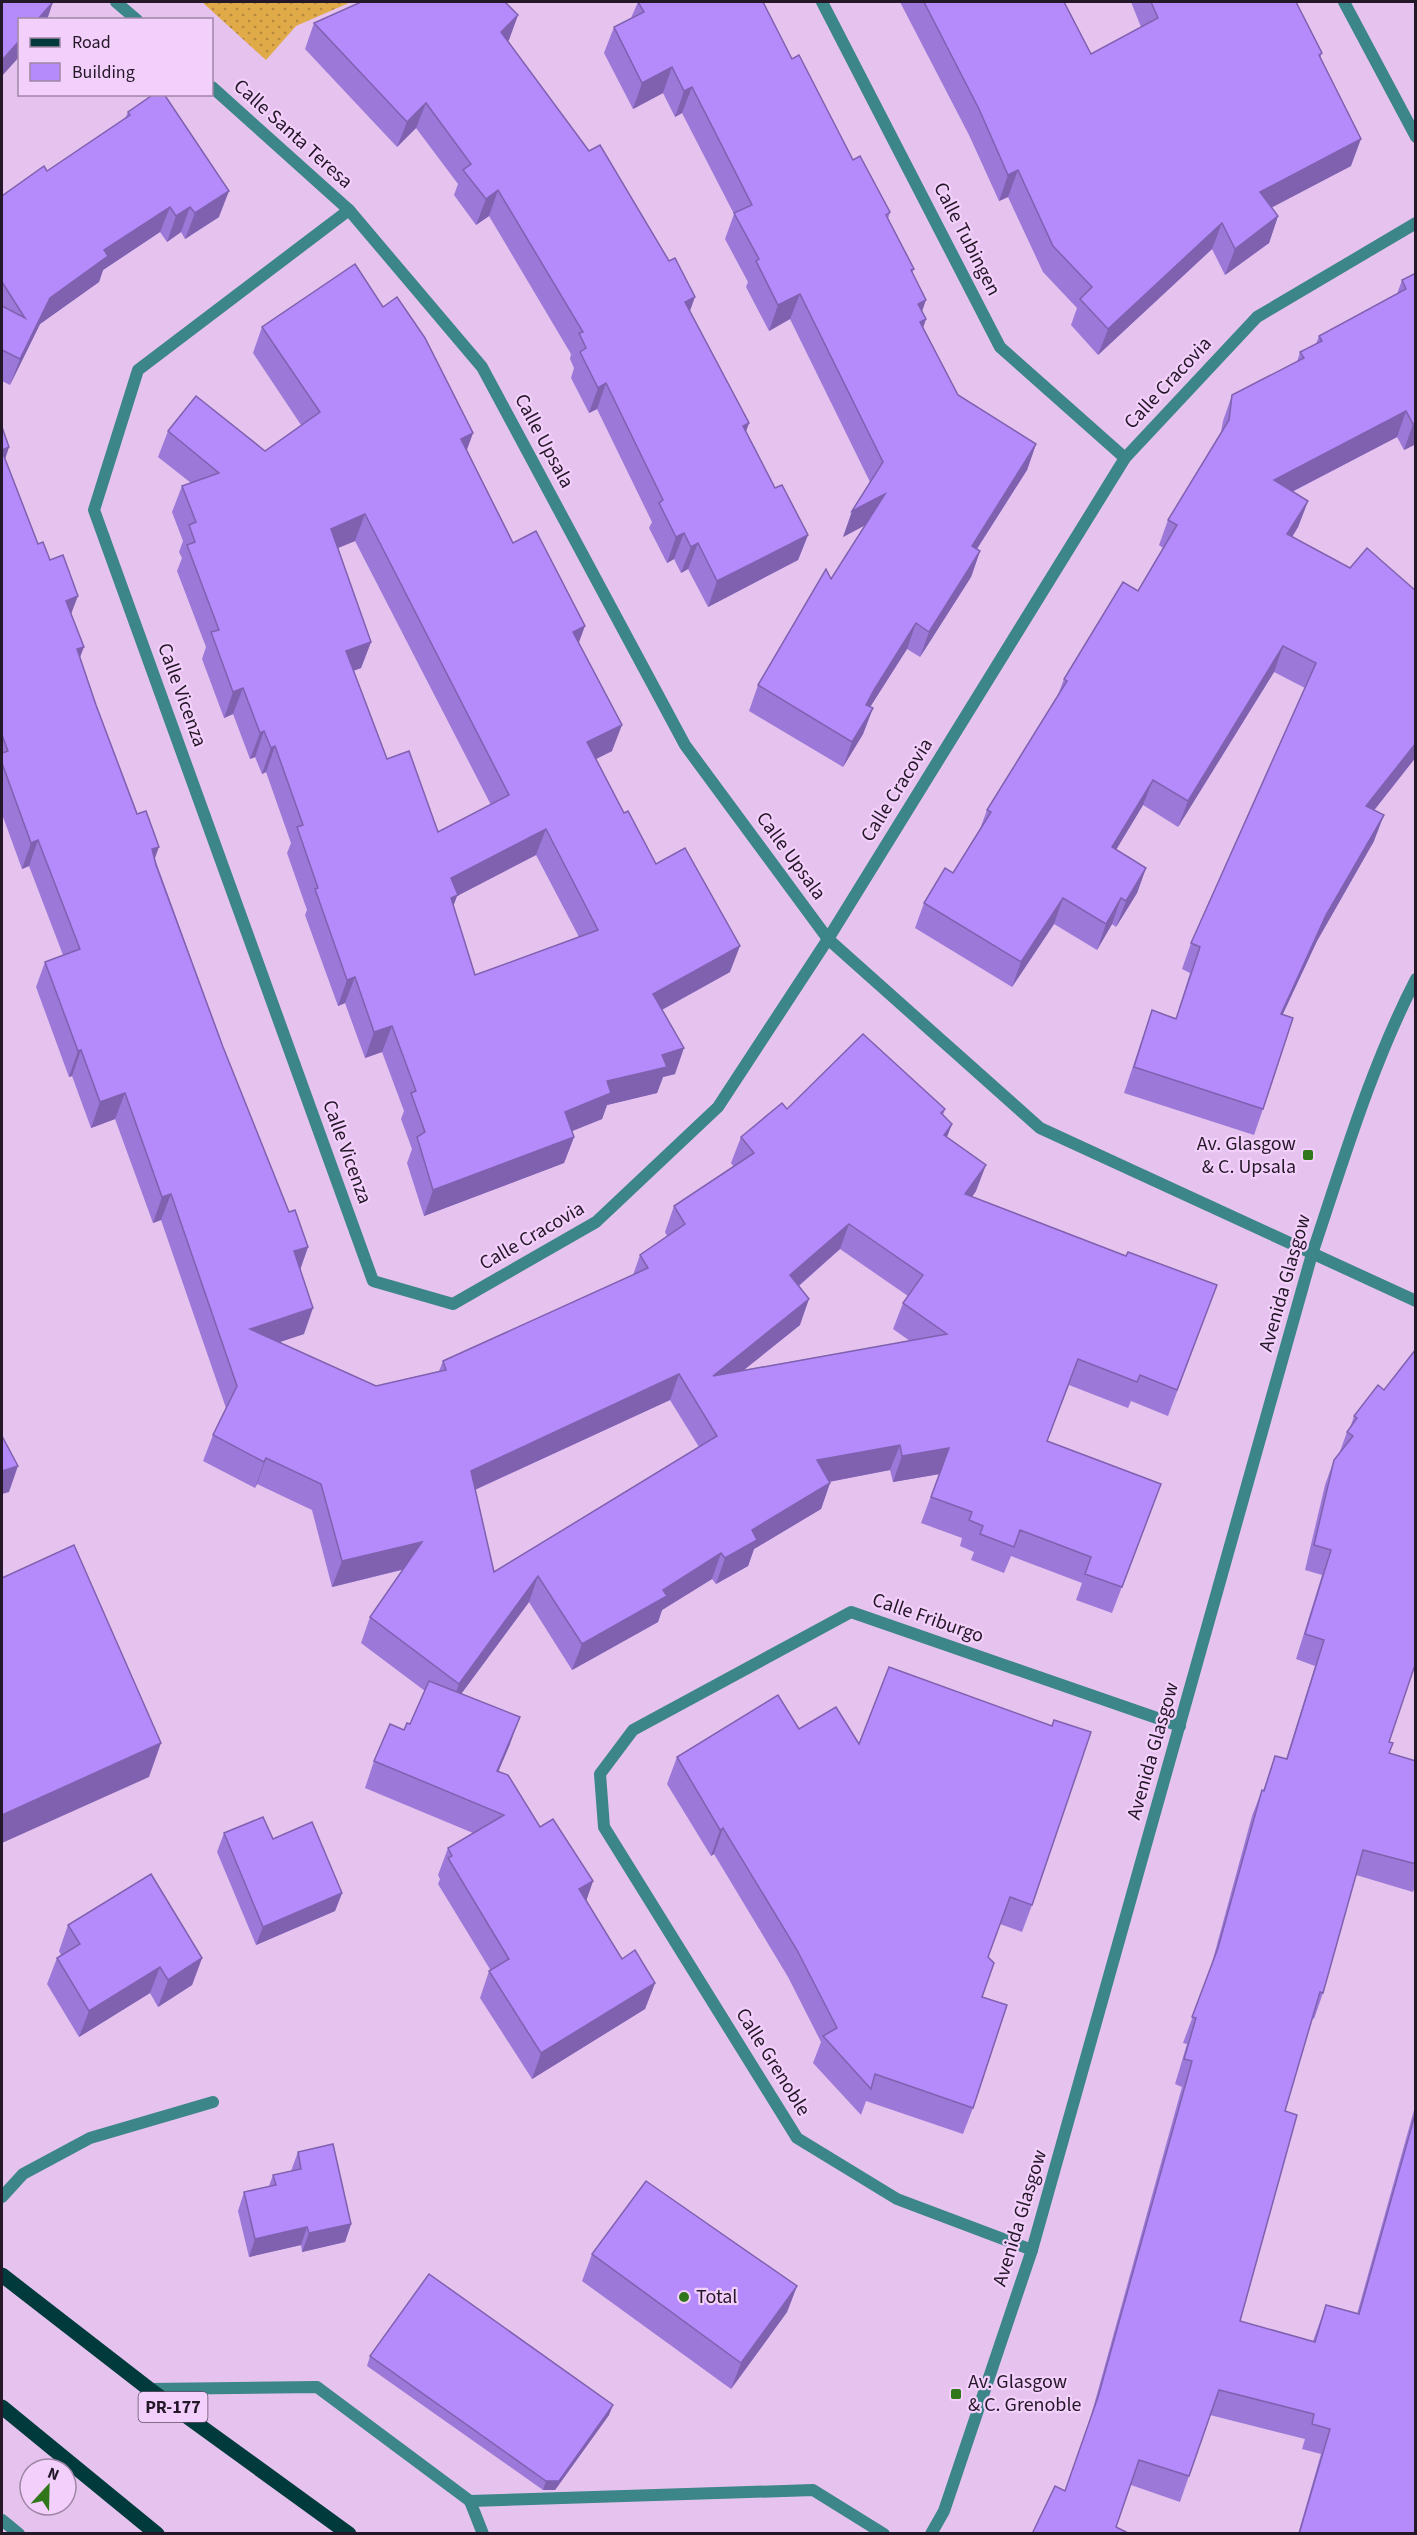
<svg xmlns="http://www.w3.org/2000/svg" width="1417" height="2535" font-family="'Source Sans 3',sans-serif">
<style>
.grass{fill:url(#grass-dots)}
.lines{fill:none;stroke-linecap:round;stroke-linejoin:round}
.lane{stroke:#3c8588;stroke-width:12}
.street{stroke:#3c8588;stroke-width:12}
.primary{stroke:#003a3c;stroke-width:15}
.wall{fill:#9c78d8;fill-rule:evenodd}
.shaded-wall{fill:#7f61b0}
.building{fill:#b58bfb;stroke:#7f61b0;stroke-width:1.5;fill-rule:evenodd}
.poi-dot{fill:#30771b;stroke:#f3d0fb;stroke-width:2}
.labels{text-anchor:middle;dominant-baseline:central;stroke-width:4.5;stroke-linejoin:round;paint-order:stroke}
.shield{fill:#f3d0fb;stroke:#624e67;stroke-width:1.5}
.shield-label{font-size:18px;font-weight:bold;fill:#241727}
.street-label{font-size:20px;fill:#241727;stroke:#f3d0fb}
.poi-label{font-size:20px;fill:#241727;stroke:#f3d0fb;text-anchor:start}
</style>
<defs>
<pattern id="grass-dots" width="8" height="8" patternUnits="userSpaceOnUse" patternTransform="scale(1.5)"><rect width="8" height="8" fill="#e0aa49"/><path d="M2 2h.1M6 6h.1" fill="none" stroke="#b5893d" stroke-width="1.8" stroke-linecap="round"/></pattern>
</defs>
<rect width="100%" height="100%" fill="#e5c3ee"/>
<path class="grass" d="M202,2H351L296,26L266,60Z"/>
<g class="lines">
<g class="lane">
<path d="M149,2389L317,2387L470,2501L483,2534"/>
<path d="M470,2501L813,2490L884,2534"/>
</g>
<g class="street">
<path d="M116,2L137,20"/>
<path d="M822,2L1000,347L1125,458"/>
<path d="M1344,2L1416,137"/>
<path d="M212,87L349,210L482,367L685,745L828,939L1040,1128L1416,1301"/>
<path d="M349,210L138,370L94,510L373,1281L453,1304L596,1222L718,1107L828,939L1125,458L1257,317L1416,223"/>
<path d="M2,2197L23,2174L90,2138L213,2102"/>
<path d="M1032,2250L897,2199L797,2138L604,1827L600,1774L633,1730L851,1612L1180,1726"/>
<path d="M2,2520L19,2534"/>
<path d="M931,2534L944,2511L1032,2250L1312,1254C1343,1162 1371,1066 1416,979"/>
</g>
<g class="primary">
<path d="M2,2275L149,2389L349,2534"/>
<path d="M2,2407L157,2534"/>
</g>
</g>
<g class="wall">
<path d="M638,2L792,59L853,160L890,212L888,219L914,269L912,273L922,311L926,319L923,328L958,395L1036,444L1027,470L977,549L980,551L971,577L920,657L907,649L870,707L873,708L863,734L843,767L749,711L758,685L831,579L865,525L843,537L870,482L790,319L769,331L746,287L748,282L725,239L734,214L682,113L675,117L663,93L633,109L604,53L614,27L631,18Z"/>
<path d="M900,2H1064L1091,54L1141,27L1131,2H1296L1322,53L1320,58L1351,166L1271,207L1278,216L1269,243L1225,275L1212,249L1098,355L1071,325L1077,308L1043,272L1008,197L999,201L969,135Z"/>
<path d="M518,15L508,41L690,311L749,423L746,431L775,488L808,535L798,560L708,607L688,569L681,573L674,559L667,563L649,528L652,522L597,409L589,413L571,378L574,368L570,359L571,354L489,216L476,225L454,195L458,184L416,128L397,147L305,49L314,23Z"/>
<path d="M128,112L219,217L185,239L181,232L167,242L160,232L103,270L99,282L40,324L10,385L2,381V196L47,171L125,119Z"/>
<path d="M1416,273V444L1404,450L1397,437L1292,492L1308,501L1298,527L1292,537L1350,568L1416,591V757L1374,810V841L1317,941L1283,1014L1263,1109L1254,1135L1124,1093L1143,1036L1152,1010L1176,1018L1190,973L1182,969L1191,943L1305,688L1274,672L1178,827L1143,805L1116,850L1146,868L1137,893L1116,927L1112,924L1097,950L1054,924L1012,987L915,928L924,903L953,873L980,829L987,810L1058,695L1064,679L1138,591L1163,548L1159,545L1168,520L1221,432L1223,421L1232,395L1297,362L1300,352L1316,344L1319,336L1397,294L1402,280Z"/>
<path d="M383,307L473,433L467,450L513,543L579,643L612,751L596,759L624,813L656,864L730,972L662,1010L675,1074L663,1077L657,1093L607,1105L602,1119L572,1131L574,1137L564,1163L424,1216L407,1163L412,1149L401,1119L404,1111L382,1052L365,1058L345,1003L338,1006L305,915L307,910L287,853L291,843L266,772L262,774L255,757L250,759L233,714L224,718L202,659L206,647L177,571L182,558L179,552L183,541L172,512L182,486L191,483L158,457L168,431L265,451L301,425L253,353L262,327ZM355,541L491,805L438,832L387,759L353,671L361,668L371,642L338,548ZM536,855L579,937L475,975L453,906L457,896Z"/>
<path d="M2,427L9,447L5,459L38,544L71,614L80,657L96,705L155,859L223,1047L289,1212L308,1247L300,1269L304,1334L279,1342L376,1386L439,1371L443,1361L633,1275L640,1255L667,1236L665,1232L674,1206L734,1167L731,1163L741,1137L787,1109H945L943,1115L952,1124L947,1137L976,1191L972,1197L1126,1256L1217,1285L1168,1416L1131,1401L1128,1408L1069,1385L1047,1441L1161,1484L1112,1613L1076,1600L1082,1583L1011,1556L1004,1573L971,1560L974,1552L960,1546L962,1538L921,1523L939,1474L893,1482L890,1470L829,1482L830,1483L821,1509L754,1549L748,1566L716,1584L712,1579L662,1610L658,1622L572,1670L529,1602L461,1694L510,1744L498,1772L540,1827L593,1881L586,1901L622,1959L655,1983L645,2009L532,2079L480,1998L489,1971H491L438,1884L440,1879L438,1875L448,1848L473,1833L365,1788L374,1761L410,1724L425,1691L361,1643L370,1617L402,1570L332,1587L312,1510L257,1484L255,1488L203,1461L213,1435L226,1408L161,1220L153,1223L115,1119L91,1128L72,1076L69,1077L36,987L45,962L63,955L29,866L22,869L2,814ZM840,1249L908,1296L903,1303L893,1329L910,1341L743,1370L800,1325L799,1286ZM670,1400L699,1447L494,1572L475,1490Z"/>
<path d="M1378,1385L1389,1753L1416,1761V1884L1413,1892L1356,1875L1323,1993L1314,2019L1312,2018L1285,2111L1240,2321L1313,2341L1326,2305L1357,2314L1416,2103V2534H1298L1321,2454L1302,2449L1305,2439L1210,2415L1180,2502L1131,2485L1116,2527L1032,2534L1065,2491L1089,2423L1182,2087L1175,2084L1187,2044L1183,2043L1210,1970L1252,1816L1262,1790L1263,1791L1275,1756L1286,1759L1315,1666L1296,1659L1322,1575L1305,1570L1325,1485L1334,1460L1339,1454L1347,1432L1350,1428L1354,1416Z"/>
<path d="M1054,1720L1032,1905L1022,1932L1000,1924L988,1957L982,1997L973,2108L963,2134L866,2101L861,2115L813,2063L821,2042L788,1977L714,1854L711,1856L667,1784L677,1757L799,1729L859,1744L1052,1725Z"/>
<path d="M224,1833L342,1893L335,1911L256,1945L217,1852Z"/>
<path d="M68,1925L202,1958L192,1985L158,2007L150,1993L79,2037L47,1984L57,1958L61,1955L59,1951Z"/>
<path d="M298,2152L351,2224L345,2242L302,2252L301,2245L249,2257L238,2211L244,2192L269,2186L273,2175L291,2171Z"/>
<path d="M592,2254L797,2286L787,2312L731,2389L582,2281Z"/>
<path d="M370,2356L609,2415L555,2490H543L367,2366Z"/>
</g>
<g class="shaded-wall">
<path d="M53,2L47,20H37Z"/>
<path d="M518,15L509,40L492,58L501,32Z"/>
<path d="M20,40V56L2,76V64L3,59Z"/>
<path d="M672,67L663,93L633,109L642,83Z"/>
<path d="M692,87L682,113L675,117L684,91Z"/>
<path d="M426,103L416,128L397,147L407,122Z"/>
<path d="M1361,139L1351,166L1250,219L1260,192Z"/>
<path d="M1018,170L1008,197L999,201L1008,175Z"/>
<path d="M498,190L489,216L476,225L486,199Z"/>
<path d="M229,191L219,217L185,239L195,213Z"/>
<path d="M170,207L160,232L103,270L99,282L40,324L10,385L20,359L50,298L104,250Z"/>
<path d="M190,207L181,232L167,242L176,216Z"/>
<path d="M1278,216L1269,243L1225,275L1235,249Z"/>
<path d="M1222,223L1212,249L1098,355L1108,329Z"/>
<path d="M800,294L790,319L769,331L778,305Z"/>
<path d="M695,297L686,322L685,302Z"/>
<path d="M926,300L917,326L918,304Z"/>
<path d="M926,319L917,345L920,322Z"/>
<path d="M606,383L597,409L589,413L598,388Z"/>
<path d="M1406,411L1397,437L1264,506L1274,480Z"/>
<path d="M749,423L740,448L743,426Z"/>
<path d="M1416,423V444L1404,450L1413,424Z"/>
<path d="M473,433L463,459L461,439Z"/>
<path d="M1036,444L1027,470L962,572L972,546Z"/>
<path d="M9,447L2,468V450Z"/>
<path d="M885,494L875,520L843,537L852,511Z"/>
<path d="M1308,501L1298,527L1278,560L1287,534Z"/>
<path d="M365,514L355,541L321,555L331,529Z"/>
<path d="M684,533L674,559L667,563L676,537Z"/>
<path d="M808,535L798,560L708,607L717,581Z"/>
<path d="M698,543L688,569L681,573L691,547Z"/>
<path d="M980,551L971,577L920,657L929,632Z"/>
<path d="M78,596L68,622L66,601Z"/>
<path d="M916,623L907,649L865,715L866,705L874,690Z"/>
<path d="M585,626L575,653L573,632Z"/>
<path d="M371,642L361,668L336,677L346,651Z"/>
<path d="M1283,646L1274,672L1178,827L1188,801Z"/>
<path d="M84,647L74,673L77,649Z"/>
<path d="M243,688L233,714L224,718L233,692Z"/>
<path d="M873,708L863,734L843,767L852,742Z"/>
<path d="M622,725L612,751L578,768L587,742Z"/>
<path d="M264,731L255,757L250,759L260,733Z"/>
<path d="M1416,743V757L1357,832L1366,806Z"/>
<path d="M275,746L266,772L262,774L271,748Z"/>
<path d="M1153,780L1143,805L1102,873L1112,847Z"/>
<path d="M1384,815L1374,841L1317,941L1271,1039L1281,1014L1326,915Z"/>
<path d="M546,829L536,855L457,896L448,921L451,878Z"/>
<path d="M38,840L29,866L22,869L31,843Z"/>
<path d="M159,847L150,872L152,849Z"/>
<path d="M1146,868L1137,893L1116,927L1126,901Z"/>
<path d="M1063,898L1054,924L1012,987L1021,962Z"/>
<path d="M1121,898L1112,924L1097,950L1106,924Z"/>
<path d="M740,946L730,972L643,1020L653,994Z"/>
<path d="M355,977L345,1003L338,1006L347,980Z"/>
<path d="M392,1026L382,1052L365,1058L374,1032Z"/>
<path d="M684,1048L675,1074L663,1077L657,1093L607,1105L602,1119L555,1138L565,1112L607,1081L662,1055Z"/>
<path d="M81,1050L72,1076L69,1077L78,1051Z"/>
<path d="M125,1093L115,1119L91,1128L100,1102Z"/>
<path d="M952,1124L942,1149L944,1135Z"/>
<path d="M574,1137L564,1163L424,1216L433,1190Z"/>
<path d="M986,1165L976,1191L955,1220L965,1194Z"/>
<path d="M171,1194L161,1220L153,1223L162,1197Z"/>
<path d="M849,1224L840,1249L781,1301L790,1275Z"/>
<path d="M308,1247L299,1273L294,1251Z"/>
<path d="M809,1299L800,1325L704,1402L713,1376Z"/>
<path d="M313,1308L304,1334L241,1355L250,1329Z"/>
<path d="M679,1374L670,1400L461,1496L471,1471Z"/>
<path d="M900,1445L890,1470L807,1486L817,1460Z"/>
<path d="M949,1448L940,1474L893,1482L902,1456Z"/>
<path d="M266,1458L257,1484L255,1488L264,1462Z"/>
<path d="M18,1466L9,1492L2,1494V1471Z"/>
<path d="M830,1483L821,1509L754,1549L748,1566L716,1584L725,1558L752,1530Z"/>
<path d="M422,1542L412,1567L332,1587L342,1561Z"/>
<path d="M721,1553L712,1579L662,1610L658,1622L572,1670L582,1644L663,1590Z"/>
<path d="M538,1576L529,1602L450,1709L459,1684Z"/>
<path d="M520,1717L510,1744L487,1798L497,1771Z"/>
<path d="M161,1743L149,1777L2,1843V1815Z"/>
<path d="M723,1828L714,1854L711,1856L720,1830Z"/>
<path d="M593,1881L584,1907L579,1889Z"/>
<path d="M342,1893L335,1911L256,1945L263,1927Z"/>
<path d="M202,1958L192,1985L158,2007L168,1980Z"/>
<path d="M160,1967L150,1993L79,2037L89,2011Z"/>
<path d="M655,1983L645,2009L532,2079L541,2053Z"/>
<path d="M351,2224L345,2242L302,2252L309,2233Z"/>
<path d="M307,2227L301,2245L249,2257L255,2239Z"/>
<path d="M797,2286L787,2312L731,2389L741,2363Z"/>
<path d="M613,2405L609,2415L555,2490H543L546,2481Z"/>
</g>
<g class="building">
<path d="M2,2H53L37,20H20V40L3,59L2,57Z"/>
<path d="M361,2H505L518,15L501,32L589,151L600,145L669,261L675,258L695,297L685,302L749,423L743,426L775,488L782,485L808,535L717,581L698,543L691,547L684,533L676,537L659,503L663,500L606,383L598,388L580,352L586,348L579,333L583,332L498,190L486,199L463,170L471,164L426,103L407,122L314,23Z"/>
<path d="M638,2H763L792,59L799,55L853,160L860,156L890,212L886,215L914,269L911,270L926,300L918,304L926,319L920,322L958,395L1036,444L972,546L980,551L929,632L916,623L874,690L866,705L873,708L852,742L758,685L826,569L831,579L885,494L852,511L883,462L800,294L778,305L756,261L759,259L734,213L752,205L692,87L684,91L672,67L642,83L614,27L644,12Z"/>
<path d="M924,2H1064L1091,54L1158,18L1151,2H1296L1322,53L1319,55L1361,139L1260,192L1278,216L1235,249L1222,223L1108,329L1080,299L1092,287L1053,246L1018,170L1008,175L979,109Z"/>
<path d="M154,94H164L229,191L195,213L190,207L176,216L170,207L104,250L108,256L50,298L20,359L2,350V306L25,318L2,282V196L44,166L47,171L130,115L128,112Z"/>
<path d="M355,264L383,307L397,297L425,338L473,433L461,439L513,543L536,531L585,626L573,632L622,725L587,742L624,813L628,811L656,864L685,848L740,946L653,994L684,1048L662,1055L667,1067L607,1081L611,1093L565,1112L574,1137L433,1190L417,1137L425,1132L411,1093L416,1091L392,1026L374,1032L355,977L347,980L315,889L318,888L297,827L303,825L275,746L271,748L264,731L260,733L243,688L233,692L211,632L219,630L187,545L195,542L189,525L196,522L182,486L219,473L168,431L196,396L265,451L320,412L262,327ZM365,514L509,795L438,832L409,751L387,759L346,651L371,642L331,529ZM546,829L598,930L475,975L451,898L458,895L451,878Z"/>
<path d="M1416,273V423L1413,424L1406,411L1274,480L1308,501L1287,534L1350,568L1367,548L1416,591V743L1366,806L1384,815L1326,915L1281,1014L1293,1018L1263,1109L1134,1067L1152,1010L1176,1019L1200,947L1191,943L1316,663L1283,646L1188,801L1153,780L1112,847L1146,868L1126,901L1121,898L1106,924L1063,898L1021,962L924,903L945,868L953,873L991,812L987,810L1067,681L1064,679L1123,582L1138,591L1177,525L1168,520L1229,420L1232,395L1304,358L1300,352L1322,341L1319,336L1406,289L1402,280Z"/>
<path d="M2,427L9,447L2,450Z"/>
<path d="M2,451L38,544L43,542L50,560L63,555L78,596L66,601L84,647L77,649L96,705L137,814L146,811L159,847L152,849L156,865L223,1047L289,1212L295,1210L308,1247L294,1251L313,1308L250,1329L376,1386L446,1370L443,1361L648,1268L640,1255L685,1224L674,1206L754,1153L741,1137L782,1103L787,1109L863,1034L945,1109L941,1113L952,1124L944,1135L986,1165L965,1194L1126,1256L1128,1252L1217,1285L1177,1390L1140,1375L1137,1382L1078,1359L1047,1441L1161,1484L1122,1587L1085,1574L1091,1557L1020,1530L1014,1547L980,1534L983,1526L969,1520L972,1512L931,1497L949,1448L902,1456L900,1445L817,1460L830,1483L752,1530L757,1540L725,1558L721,1553L663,1590L667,1596L582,1644L538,1576L459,1684L370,1617L422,1542L342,1561L321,1484L266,1458L264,1462L213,1435L237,1386L171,1194L162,1197L125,1093L100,1102L81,1050L78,1051L45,962L80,949L38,840L31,843L2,763V753L8,751L2,735ZM849,1224L923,1275L903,1303L947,1334L713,1376L809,1299L790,1275ZM679,1374L717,1436L494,1572L471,1471Z"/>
<path d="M1416,1349V1662L1389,1742L1393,1743L1389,1753L1416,1761V1864L1363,1850L1323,1993L1320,1992L1285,2111L1297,2115L1240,2321L1315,2342L1326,2305L1359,2314L1416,2111V2534H1299L1330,2429L1312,2424L1314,2414L1219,2390L1189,2476L1139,2460L1116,2527L1130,2534H1032L1055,2486L1065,2491L1098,2397L1192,2061L1184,2059L1196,2018L1192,2017L1218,1948L1262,1790L1264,1791L1275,1756L1287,1759L1324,1640L1305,1634L1331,1550L1314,1545L1334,1460L1353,1436L1347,1432L1357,1418L1354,1416L1378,1385L1384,1390Z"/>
<path d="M2,1436L18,1466L2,1471Z"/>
<path d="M74,1545L161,1743L2,1815V1578Z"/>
<path d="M889,1667L1052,1726L1054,1720L1091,1732L1032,1905L1010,1897L988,1957L994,1963L982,1997L1007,2005L973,2108L875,2074L871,2089L823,2036L837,2028L797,1950L723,1828L720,1830L677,1757L778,1695L799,1729L836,1707L859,1744Z"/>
<path d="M429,1681L520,1717L497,1771L508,1775L540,1827L553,1819L593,1881L579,1889L622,1959L635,1950L655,1983L541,2053L489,1971L509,1959L448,1858L452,1856L448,1848L504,1815L374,1761L390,1724L404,1730L407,1723L410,1724Z"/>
<path d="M263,1817L273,1839L312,1822L342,1893L263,1927L224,1833Z"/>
<path d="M151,1874L202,1958L168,1980L160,1967L89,2011L57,1958L80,1944L68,1925Z"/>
<path d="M333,2144L351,2224L309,2233L307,2227L255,2239L244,2192L276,2185L273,2175L301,2169L298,2152Z"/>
<path d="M646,2181L797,2286L741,2363L592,2254Z"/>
<path d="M429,2274L613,2405L559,2481H546L370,2356Z"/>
</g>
<g class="poi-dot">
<rect x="1302" y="1149" width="12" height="12" rx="3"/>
<circle cx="684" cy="2297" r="6"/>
<rect x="950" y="2388" width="12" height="12" rx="3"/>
</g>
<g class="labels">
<rect class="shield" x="138.5" y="2392" width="69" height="30" rx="4.5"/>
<g class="shield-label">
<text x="173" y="2407">PR-177</text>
</g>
<g class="street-label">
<text transform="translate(293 134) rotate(42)">Calle Santa Teresa</text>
<text transform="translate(967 239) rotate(63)">Calle Tubingen</text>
<text transform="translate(1168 383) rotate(-47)">Calle Cracovia</text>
<text transform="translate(544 441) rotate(62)">Calle Upsala</text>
<text transform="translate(182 695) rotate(70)">Calle Vicenza</text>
<text transform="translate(897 790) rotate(-58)">Calle Cracovia</text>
<text transform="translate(791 856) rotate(54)">Calle Upsala</text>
<text transform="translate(347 1152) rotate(70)">Calle Vicenza</text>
<text transform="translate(532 1236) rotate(-30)">Calle Cracovia</text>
<text transform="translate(1285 1283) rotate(-74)">Avenida Glasgow</text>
<text transform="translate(928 1618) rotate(19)">Calle Friburgo</text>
<text transform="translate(1153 1751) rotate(-74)">Avenida Glasgow</text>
<text transform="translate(773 2062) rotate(58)">Calle Grenoble</text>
<text transform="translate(1020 2218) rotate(-73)">Avenida Glasgow</text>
</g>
<g class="poi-label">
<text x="1296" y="1144" text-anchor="end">Av. Glasgow<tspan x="1296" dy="23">&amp; C. Upsala</tspan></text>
<text x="696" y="2297">Total</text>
<text x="968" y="2382">Av. Glasgow<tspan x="968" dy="23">&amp; C. Grenoble</tspan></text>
</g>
</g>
<rect width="1417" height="2535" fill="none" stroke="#241727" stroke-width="6"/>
<rect x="18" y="18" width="195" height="78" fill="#f3d0fb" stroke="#a086a6" stroke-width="1.5"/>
<rect x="30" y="38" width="30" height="9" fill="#003a3c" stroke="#a086a6" stroke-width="1.5"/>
<text x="72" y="48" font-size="18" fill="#241727">Road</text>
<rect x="30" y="63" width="30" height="18" fill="#b58bfb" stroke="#a086a6" stroke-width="1.5"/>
<text x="72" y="78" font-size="18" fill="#241727">Building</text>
<g transform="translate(48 2487) rotate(22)"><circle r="28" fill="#f3d0fb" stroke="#a086a6" stroke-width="1.5"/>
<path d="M0-4.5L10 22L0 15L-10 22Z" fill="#30771b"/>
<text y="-9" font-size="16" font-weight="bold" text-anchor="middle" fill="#241727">N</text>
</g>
</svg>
